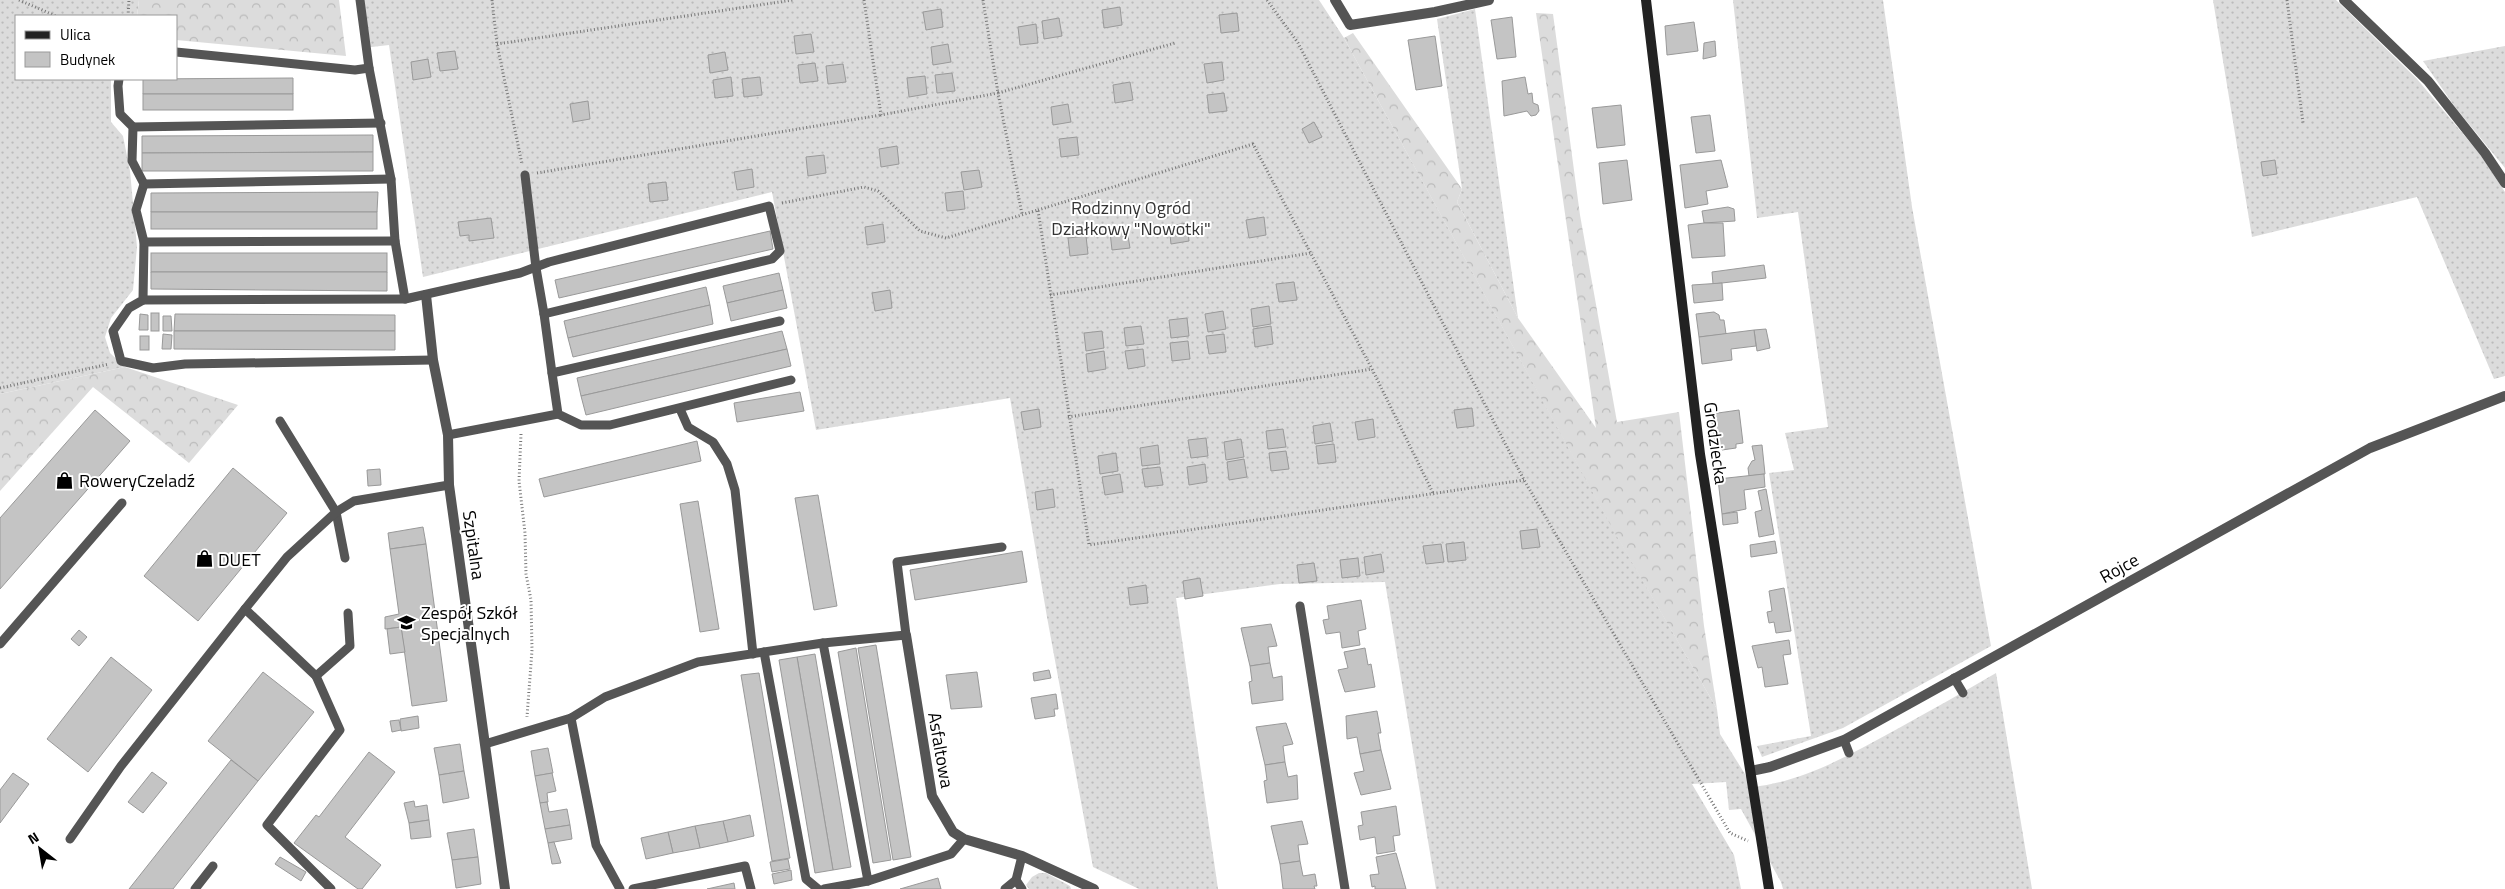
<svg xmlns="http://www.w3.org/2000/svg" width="2505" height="889" font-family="'Titillium Web',sans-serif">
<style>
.grass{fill:url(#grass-dots)}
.forest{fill:url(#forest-crowns)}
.building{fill:#c4c4c4;stroke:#999}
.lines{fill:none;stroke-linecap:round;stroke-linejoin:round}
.path{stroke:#777;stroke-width:3;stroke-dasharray:1 2.5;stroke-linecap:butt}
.lane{stroke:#555;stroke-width:9}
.street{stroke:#555;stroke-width:10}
.secondary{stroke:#222;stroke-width:10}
.labels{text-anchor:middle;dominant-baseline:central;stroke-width:4;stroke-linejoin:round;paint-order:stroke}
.park-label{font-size:18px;fill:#333;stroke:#fff}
.street-label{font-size:18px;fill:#000;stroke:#fff}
.poi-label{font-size:18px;fill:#000;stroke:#fff;text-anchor:start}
</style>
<defs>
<pattern id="grass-dots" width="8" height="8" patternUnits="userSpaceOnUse" patternTransform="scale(1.25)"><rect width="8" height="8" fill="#dcdcdc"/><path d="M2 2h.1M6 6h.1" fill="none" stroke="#bbb" stroke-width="1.8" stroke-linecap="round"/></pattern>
<pattern id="forest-crowns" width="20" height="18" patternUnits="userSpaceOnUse" patternTransform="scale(1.25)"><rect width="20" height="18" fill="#dcdcdc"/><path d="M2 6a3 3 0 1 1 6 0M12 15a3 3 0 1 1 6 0" fill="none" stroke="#bbb"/></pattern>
</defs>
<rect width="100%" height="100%" fill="#fff"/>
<g class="grass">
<path d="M0,0H139L137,16H16V79H111V122L123,136L130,171L137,247L133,290L111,318L105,337L110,353L125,367L0,394Z"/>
<path d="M358,0H1319L1344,38L1616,534L1717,709L1720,734L1753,787C1806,781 1853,753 1899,728C1931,710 1964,692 1996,673L2032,889H1783L1781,882L1741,809L1729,810L1726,782L1692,784L1734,855L1741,889H1436L1385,582L1280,584L1176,598L1218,889H1139L1093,867L1047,617L1010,398L816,430L772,192L423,277L389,45L363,48Z"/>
<path d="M1733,0H1883L1912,207L1991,646L1843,728L1762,757L1757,746L1811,736L1769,473L1794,470L1785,433L1828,427L1798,212L1757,218Z"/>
<path d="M2213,0H2336L2417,79L2479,153L2505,192V376L2494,379L2417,197L2252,237Z"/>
<path d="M1475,9L1518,318L1457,202L1462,189L1437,19Z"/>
<path d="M2505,46V168L2455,107L2423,61Z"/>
<path d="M1039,873H1046L1070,886L1071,889H1029L1026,885L1032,877Z"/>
</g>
<g class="forest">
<path d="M139,0H339L346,56L176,40V16H137Z"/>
<path d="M1536,13L1553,14L1580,215L1617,422L1679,412L1704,626L1717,709L1616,535L1344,38L1353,33L1462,189L1457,202L1518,318L1596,428Z"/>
<path d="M125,367L238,405L189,463L93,387L0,491V394Z"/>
</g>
<g class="building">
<path d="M1120,7L1122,25L1104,28L1102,10Z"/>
<path d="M941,9L943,27L926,30L923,12Z"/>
<path d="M1237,13L1239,31L1221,33L1219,15Z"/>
<path d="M1512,17L1516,57L1497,59L1491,20Z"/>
<path d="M1059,18L1062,36L1044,39L1042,21Z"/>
<path d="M1694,22L1698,51L1667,55L1665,26Z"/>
<path d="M1036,24L1038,43L1020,45L1018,27Z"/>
<path d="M811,34L814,52L796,54L794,36Z"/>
<path d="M1435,36L1442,86L1416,90L1408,40Z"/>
<path d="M1715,41L1716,56L1703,59L1704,43Z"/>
<path d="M948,44L951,62L933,65L931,47Z"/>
<path d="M455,51L458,69L440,71L437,53Z"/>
<path d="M725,52L728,70L710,73L708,55Z"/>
<path d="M428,59L431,77L413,80L411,62Z"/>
<path d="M1222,62L1224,80L1207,83L1204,64Z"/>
<path d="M815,63L818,81L800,83L798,65Z"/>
<path d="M843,64L846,82L828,84L826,66Z"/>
<path d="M952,73L955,91L937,93L935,75Z"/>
<path d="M925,76L927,94L909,97L907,78Z"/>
<path d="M731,77L733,96L715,98L713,80Z"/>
<path d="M760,77L762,95L744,97L742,79Z"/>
<path d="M1525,77L1528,94L1532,93L1533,103L1538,105L1539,111L1536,115L1531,116L1527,111L1504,116L1502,81Z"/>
<path d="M293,78V94H143V79Z"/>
<path d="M1130,82L1133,100L1115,103L1113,85Z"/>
<path d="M1224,93L1227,111L1209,113L1207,95Z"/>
<rect x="143" y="94" width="150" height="16"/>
<path d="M588,101L590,119L573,122L570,104Z"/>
<path d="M1068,104L1071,122L1053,125L1051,107Z"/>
<path d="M1621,105L1625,145L1597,148L1592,108Z"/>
<path d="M1710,115L1715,151L1696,153L1691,117Z"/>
<path d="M1314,122L1322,137L1309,143L1302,129Z"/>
<path d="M373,135V152L142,153V136Z"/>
<path d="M1077,137L1079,155L1061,157L1059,139Z"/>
<path d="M897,146L899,164L881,167L879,149Z"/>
<path d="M373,152V171H142V153Z"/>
<path d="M824,155L826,173L808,176L806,157Z"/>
<path d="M1627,160L1632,200L1603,204L1599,163Z"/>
<path d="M1721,160L1728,187L1706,191L1708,204L1685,208L1680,165Z"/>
<path d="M2275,160L2277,174L2263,176L2261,162Z"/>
<path d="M752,169L754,187L737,190L734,172Z"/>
<path d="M979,170L982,187L964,190L961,172Z"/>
<path d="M666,182L668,200L650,202L648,184Z"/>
<path d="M963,191L965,209L947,211L945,193Z"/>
<path d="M378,192L377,212H151V193Z"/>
<path d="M1728,207L1734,209L1735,221L1704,223L1702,211Z"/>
<rect x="151" y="212" width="226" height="17"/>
<path d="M1264,217L1266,235L1249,238L1246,220Z"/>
<path d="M491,218L494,238L469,241V235L460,236L458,222Z"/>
<path d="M1187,223L1189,241L1171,244L1169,226Z"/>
<path d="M1704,223H1723L1725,256L1692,258L1688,225Z"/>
<path d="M883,224L885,242L867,245L865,227Z"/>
<path d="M1127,230L1130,248L1112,250L1110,232Z"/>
<path d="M770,231L773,249L559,298L555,280Z"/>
<path d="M1086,236L1088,254L1070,256L1068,238Z"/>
<rect x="151" y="253" width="236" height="19"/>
<path d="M1764,265L1766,278L1713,284L1712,272Z"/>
<path d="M151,272H387V291L151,289Z"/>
<path d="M779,273L783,290L727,303L723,286Z"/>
<path d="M1294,282L1297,300L1279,302L1276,284Z"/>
<path d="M1722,283L1723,300L1694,303L1692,285Z"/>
<path d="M706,287L710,305L568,338L564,321Z"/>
<path d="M783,290L787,308L731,321L727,303Z"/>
<path d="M890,290L892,308L875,311L872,293Z"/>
<path d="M710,305L713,324L573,357L568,338Z"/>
<path d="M1269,306L1271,324L1253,327L1251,309Z"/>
<path d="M1223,311L1226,329L1208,332L1205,314Z"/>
<path d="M1714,312L1719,315L1720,320H1724L1726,334L1699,337L1696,314Z"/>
<rect x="151" y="313" width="8" height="18"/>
<path d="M140,314L148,315V330H139Z"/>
<path d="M175,314L395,315V331H174Z"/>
<path d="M163,316H171L172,331H163Z"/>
<path d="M1187,318L1189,336L1171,338L1169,320Z"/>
<path d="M1141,326L1144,344L1126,346L1124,328Z"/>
<path d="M1271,326L1273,344L1255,347L1253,329Z"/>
<path d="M1766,329L1770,348L1757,351L1754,330Z"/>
<path d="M1754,330L1756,346L1731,349L1732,360L1702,364L1699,337Z"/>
<path d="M174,331H395V350L174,349Z"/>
<path d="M782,331L787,349L581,396L577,378Z"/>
<path d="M1102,331L1104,348L1086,351L1084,333Z"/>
<path d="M163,334L172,335L171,349H162Z"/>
<path d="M1224,334L1226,352L1209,354L1206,336Z"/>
<rect x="140" y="336" width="9" height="14"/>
<path d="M1188,341L1190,359L1172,361L1170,343Z"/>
<path d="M787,349L791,366L586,415L581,396Z"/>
<path d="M1143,349L1145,366L1128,369L1125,351Z"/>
<path d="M1104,351L1106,369L1088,372L1086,354Z"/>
<path d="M800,392L804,411L737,422L734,403Z"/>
<path d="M1472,408L1474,426L1457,428L1454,410Z"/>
<path d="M1039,409L1041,427L1024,430L1021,412Z"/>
<path d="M95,410L130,441L0,589V518Z"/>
<path d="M1739,410L1743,443L1736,444V448L1722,450L1721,446H1715L1711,414Z"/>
<path d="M1373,419L1375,437L1358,440L1355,422Z"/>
<path d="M1330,423L1333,441L1315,444L1313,426Z"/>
<path d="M1283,429L1286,447L1268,449L1266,431Z"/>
<path d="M1206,438L1208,456L1191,458L1188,440Z"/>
<path d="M1241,439L1244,457L1226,460L1224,442Z"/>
<path d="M697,441L701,461L544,497L539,479Z"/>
<path d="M1334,444L1336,462L1318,464L1316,446Z"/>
<path d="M1158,445L1160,464L1142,466L1140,448Z"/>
<path d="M1762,445L1765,474L1749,476L1748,468L1752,461L1755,460L1752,446Z"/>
<path d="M1286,451L1289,469L1271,471L1269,453Z"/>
<path d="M1116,453L1118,471L1100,474L1098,456Z"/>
<path d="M1244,459L1247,477L1229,480L1227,462Z"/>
<path d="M1205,464L1207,482L1189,485L1187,467Z"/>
<path d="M1160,467L1163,485L1145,487L1142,469Z"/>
<path d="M233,468L287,513L198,621L144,576Z"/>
<path d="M380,469L381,485L368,486L367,470Z"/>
<path d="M1120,474L1123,492L1105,495L1102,477Z"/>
<path d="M1764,474L1765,487L1744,490L1746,509L1722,514L1718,479Z"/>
<path d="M1053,489L1055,507L1037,510L1035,492Z"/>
<path d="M1766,489L1774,534L1759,537L1755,512L1762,510L1758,491Z"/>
<path d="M818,495L837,606L814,610L795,498Z"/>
<path d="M698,501L719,629L700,632L680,504Z"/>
<path d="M1737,512L1738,523L1723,525L1722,514Z"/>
<path d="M423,527L426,544L390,549L388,533Z"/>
<path d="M1537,529L1540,547L1522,549L1520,531Z"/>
<path d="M1775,541L1777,553L1751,557L1750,545Z"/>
<path d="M1464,542L1466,560L1448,562L1446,544Z"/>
<path d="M426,544L447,701L412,706L401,627L385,629V617L399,614L390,549Z"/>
<path d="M1441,544L1444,562L1426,564L1423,546Z"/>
<path d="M1022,551L1027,582L915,600L910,570Z"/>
<path d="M1381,554L1384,572L1366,575L1364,557Z"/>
<path d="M1358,558L1360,576L1342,578L1340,560Z"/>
<path d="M1314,563L1317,581L1299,583L1297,565Z"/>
<path d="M1200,578L1203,596L1185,599L1183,581Z"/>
<path d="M1146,585L1148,603L1130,605L1128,588Z"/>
<path d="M1784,588L1791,631L1776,633L1774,622L1769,623L1767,612L1772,611L1769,591Z"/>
<path d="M1361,600L1366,629L1358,631L1360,645L1342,648L1340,632L1326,634L1323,620L1329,619L1327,606Z"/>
<path d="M1271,624L1277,646L1268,647L1270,663L1250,666L1241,628Z"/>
<path d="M401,627L405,652L390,654L387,629Z"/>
<path d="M79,630L87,637L79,646L71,639Z"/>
<path d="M1789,640L1791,654L1783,655L1788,684L1765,687L1762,667L1758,668L1752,646Z"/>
<path d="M876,645L911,857L893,860L858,648Z"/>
<path d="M856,648L891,860L873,863L838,652Z"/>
<path d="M1365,648L1368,665L1371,664L1375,687L1345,692L1338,670L1348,668L1344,652Z"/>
<path d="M815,654L851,867L833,870L797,657Z"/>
<path d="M111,657L152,690L88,772L47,739Z"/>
<path d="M797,657L833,870L815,873L779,660Z"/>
<path d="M1270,663L1273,678L1282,676L1283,700L1252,704L1249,682L1252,681L1250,666Z"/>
<path d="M1049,670L1051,678L1034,681L1033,673Z"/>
<path d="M263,672L314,712L258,781L208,741Z"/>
<path d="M977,672L982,707L951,709L946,675Z"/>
<path d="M759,673L790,858L772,861L741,675Z"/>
<path d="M1056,694L1058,709H1054L1055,716L1035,719L1031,698Z"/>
<path d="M1377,711L1381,733H1378L1381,750L1360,754L1357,737L1347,739L1346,716Z"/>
<path d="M418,716L419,728L401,731L400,719Z"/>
<path d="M399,720L401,730L392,732L390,721Z"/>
<path d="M1286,723L1293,744L1283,746L1285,762L1265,765L1256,727Z"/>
<path d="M460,744L464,771L439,775L434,748Z"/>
<path d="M548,748L553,773L535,776L531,751Z"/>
<path d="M1381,750L1391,789L1361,795L1354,773L1364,771L1360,754Z"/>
<path d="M369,752L395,772L345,837L381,865L362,889H358L294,843L316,815L319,817Z"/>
<path d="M231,760L258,781L173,889H129Z"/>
<path d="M1285,762L1288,777L1297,775L1298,799L1267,803L1264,781L1267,780L1265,765Z"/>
<path d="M464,771L469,798L443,803L439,775Z"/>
<path d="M152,772L167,783L143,813L128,802Z"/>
<path d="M13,773L29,784L0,823V790Z"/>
<path d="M552,773L556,791L547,793L548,802L540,803L535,776Z"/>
<path d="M414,801L415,807L427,805L429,820L409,823L404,803Z"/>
<path d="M547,802L549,812L567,809L570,825L545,829L540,803Z"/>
<path d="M1396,806L1400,835L1393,836L1395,851L1377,854L1375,837L1360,840L1358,826L1363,825L1361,812Z"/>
<path d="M750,815L754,836L728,842L723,821Z"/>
<path d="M429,820L431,837L411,839L409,823Z"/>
<path d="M723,821L728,842L700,848L695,826Z"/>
<path d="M1302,821L1308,844L1298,845L1300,861L1280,864L1271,826Z"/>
<path d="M570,825L572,839L548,843L545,829Z"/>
<path d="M695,826L700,848L673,853L668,832Z"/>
<path d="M474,829L478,857L452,860L447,833Z"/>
<path d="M668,832L673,853L646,859L641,838Z"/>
<path d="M554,842L561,863L552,864L548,843Z"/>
<path d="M1396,853L1406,889H1375V886L1372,887L1370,875L1379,874L1376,857Z"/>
<path d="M280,857L306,872L301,881L275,864Z"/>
<path d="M478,857L481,884L456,888L452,860Z"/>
<path d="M788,859L790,869L772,872L770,862Z"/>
<path d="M1300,861L1303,876L1315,874L1317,886H1314L1315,889H1283L1280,864Z"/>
<path d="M791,870L792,880L774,884L772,874Z"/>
<path d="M938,878L941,889H900Z"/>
<path d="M734,883L735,889H707Z"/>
</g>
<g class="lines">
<g class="path">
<path d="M19,0L56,16"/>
<path d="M492,0L497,44L522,164"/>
<path d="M864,0L881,115L998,93L1022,214"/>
<path d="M983,0L998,93L1175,43"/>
<path d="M1267,0L1298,43L1524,480L1730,833L1748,841"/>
<path d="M2287,0L2303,123"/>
<path d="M128,16L129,0"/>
<path d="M497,44L793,0"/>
<path d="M537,173L881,115"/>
<path d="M782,203L864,187L878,191L920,231L946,238L1038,210L1089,545L1524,480"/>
<path d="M1038,210L1253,144L1372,369"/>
<path d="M1050,295L1311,253"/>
<path d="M0,388L109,364"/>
<path d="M1068,417L1372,369L1434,495"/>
<path d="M521,434L519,481L525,533L526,574L531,600L532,650L527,717"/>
</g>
<g class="lane">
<path d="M360,0L369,68L391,179L395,241L405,299L520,273L549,262L769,206L780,251L772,259L544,314L536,268L525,175"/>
<path d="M176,52L355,70L369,68"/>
<path d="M119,79L118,86L120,114L133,127L132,161L144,184L136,210L144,242L143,300L129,308L113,331L121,361L153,368L185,364L433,360"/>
<path d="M133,127L381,123"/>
<path d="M144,184L391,179"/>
<path d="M144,242L395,241"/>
<path d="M143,300L405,299"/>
<path d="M544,314L552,373L780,321"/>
<path d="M552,373L558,414L581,425H610L791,380"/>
<path d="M680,409L688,427L713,442L727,464L735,490L753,654"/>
<path d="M448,435L558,414"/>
<path d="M345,558L336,512L354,501L449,485"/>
<path d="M1300,606L1345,889"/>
<path d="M245,609L287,557L336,512L280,421"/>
<path d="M823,643L868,881L951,854L964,839"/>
<path d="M0,644L122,503"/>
<path d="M764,652L806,879L818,889"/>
<path d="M316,676L350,646L348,613"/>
<path d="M1954,678L1963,693"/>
<path d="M571,718L596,845L620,889"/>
<path d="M1844,740L1849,753"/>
<path d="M485,744L571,718L605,697L698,662L823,643L906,635L897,562L1002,547"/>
<path d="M70,839L121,766L245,609L316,676L340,730L267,825L331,889"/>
<path d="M1022,856L1016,880L1022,889"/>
<path d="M195,889L213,866"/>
<path d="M633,889L745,866L751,889"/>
<path d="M824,889L868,881"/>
<path d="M1005,889L1016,880"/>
</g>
<g class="street">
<path d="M1335,0L1350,25L1435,12L1489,0"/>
<path d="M2344,0L2428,81L2485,153L2505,183"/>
<path d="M426,295L433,360L448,435L449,485L505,889"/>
<path d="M906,635L932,796L953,832L964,839L1022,856L1094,889"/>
<path d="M1751,771L1770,767L1844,740L2370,448L2505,396"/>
</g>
<path class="secondary" d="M1646,0L1700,454L1769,889"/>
</g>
<defs>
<symbol id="shop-bare" viewBox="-9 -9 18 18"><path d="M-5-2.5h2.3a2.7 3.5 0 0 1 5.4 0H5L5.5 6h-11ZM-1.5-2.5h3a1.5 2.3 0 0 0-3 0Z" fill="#000" stroke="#fff" stroke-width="2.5" paint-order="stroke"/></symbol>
<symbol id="school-bare" viewBox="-9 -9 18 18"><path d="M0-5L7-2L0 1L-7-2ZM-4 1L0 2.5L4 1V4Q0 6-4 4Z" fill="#000" stroke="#fff" stroke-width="2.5" paint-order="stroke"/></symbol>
</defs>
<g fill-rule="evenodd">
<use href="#shop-bare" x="52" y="468" width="25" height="25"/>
<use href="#shop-bare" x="192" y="546" width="25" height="25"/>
<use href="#school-bare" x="394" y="610" width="25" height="25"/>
</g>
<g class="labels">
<g class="park-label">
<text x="1131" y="207">Rodzinny Ogród<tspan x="1131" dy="21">Działkowy "Nowotki"</tspan></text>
</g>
<g class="street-label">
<text transform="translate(1716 443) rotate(82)">Grodziecka</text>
<text transform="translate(474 545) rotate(82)">Szpitalna</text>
<text transform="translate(2119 568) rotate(-29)">Rojce</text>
<text transform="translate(941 750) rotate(80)">Asfaltowa</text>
</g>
<g class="poi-label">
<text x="79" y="480">RoweryCzeladź</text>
<text x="218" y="559">DUET</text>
<text x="421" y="612">Zespół Szkół<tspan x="421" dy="21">Specjalnych</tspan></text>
</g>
</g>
<rect x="15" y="15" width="162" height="65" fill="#ffffff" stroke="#999999"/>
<rect x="25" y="31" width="25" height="8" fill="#222222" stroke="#999999"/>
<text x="60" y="40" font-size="15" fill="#000000">Ulica</text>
<rect x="25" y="52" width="25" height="15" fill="#c4c4c4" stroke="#999999"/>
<text x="60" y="65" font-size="15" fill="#000000">Budynek</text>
<g transform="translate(40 849) rotate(329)" stroke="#ffffff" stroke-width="4" paint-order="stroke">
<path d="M0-4L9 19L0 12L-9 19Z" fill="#000000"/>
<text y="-8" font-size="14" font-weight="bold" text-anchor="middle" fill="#000000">N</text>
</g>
</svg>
